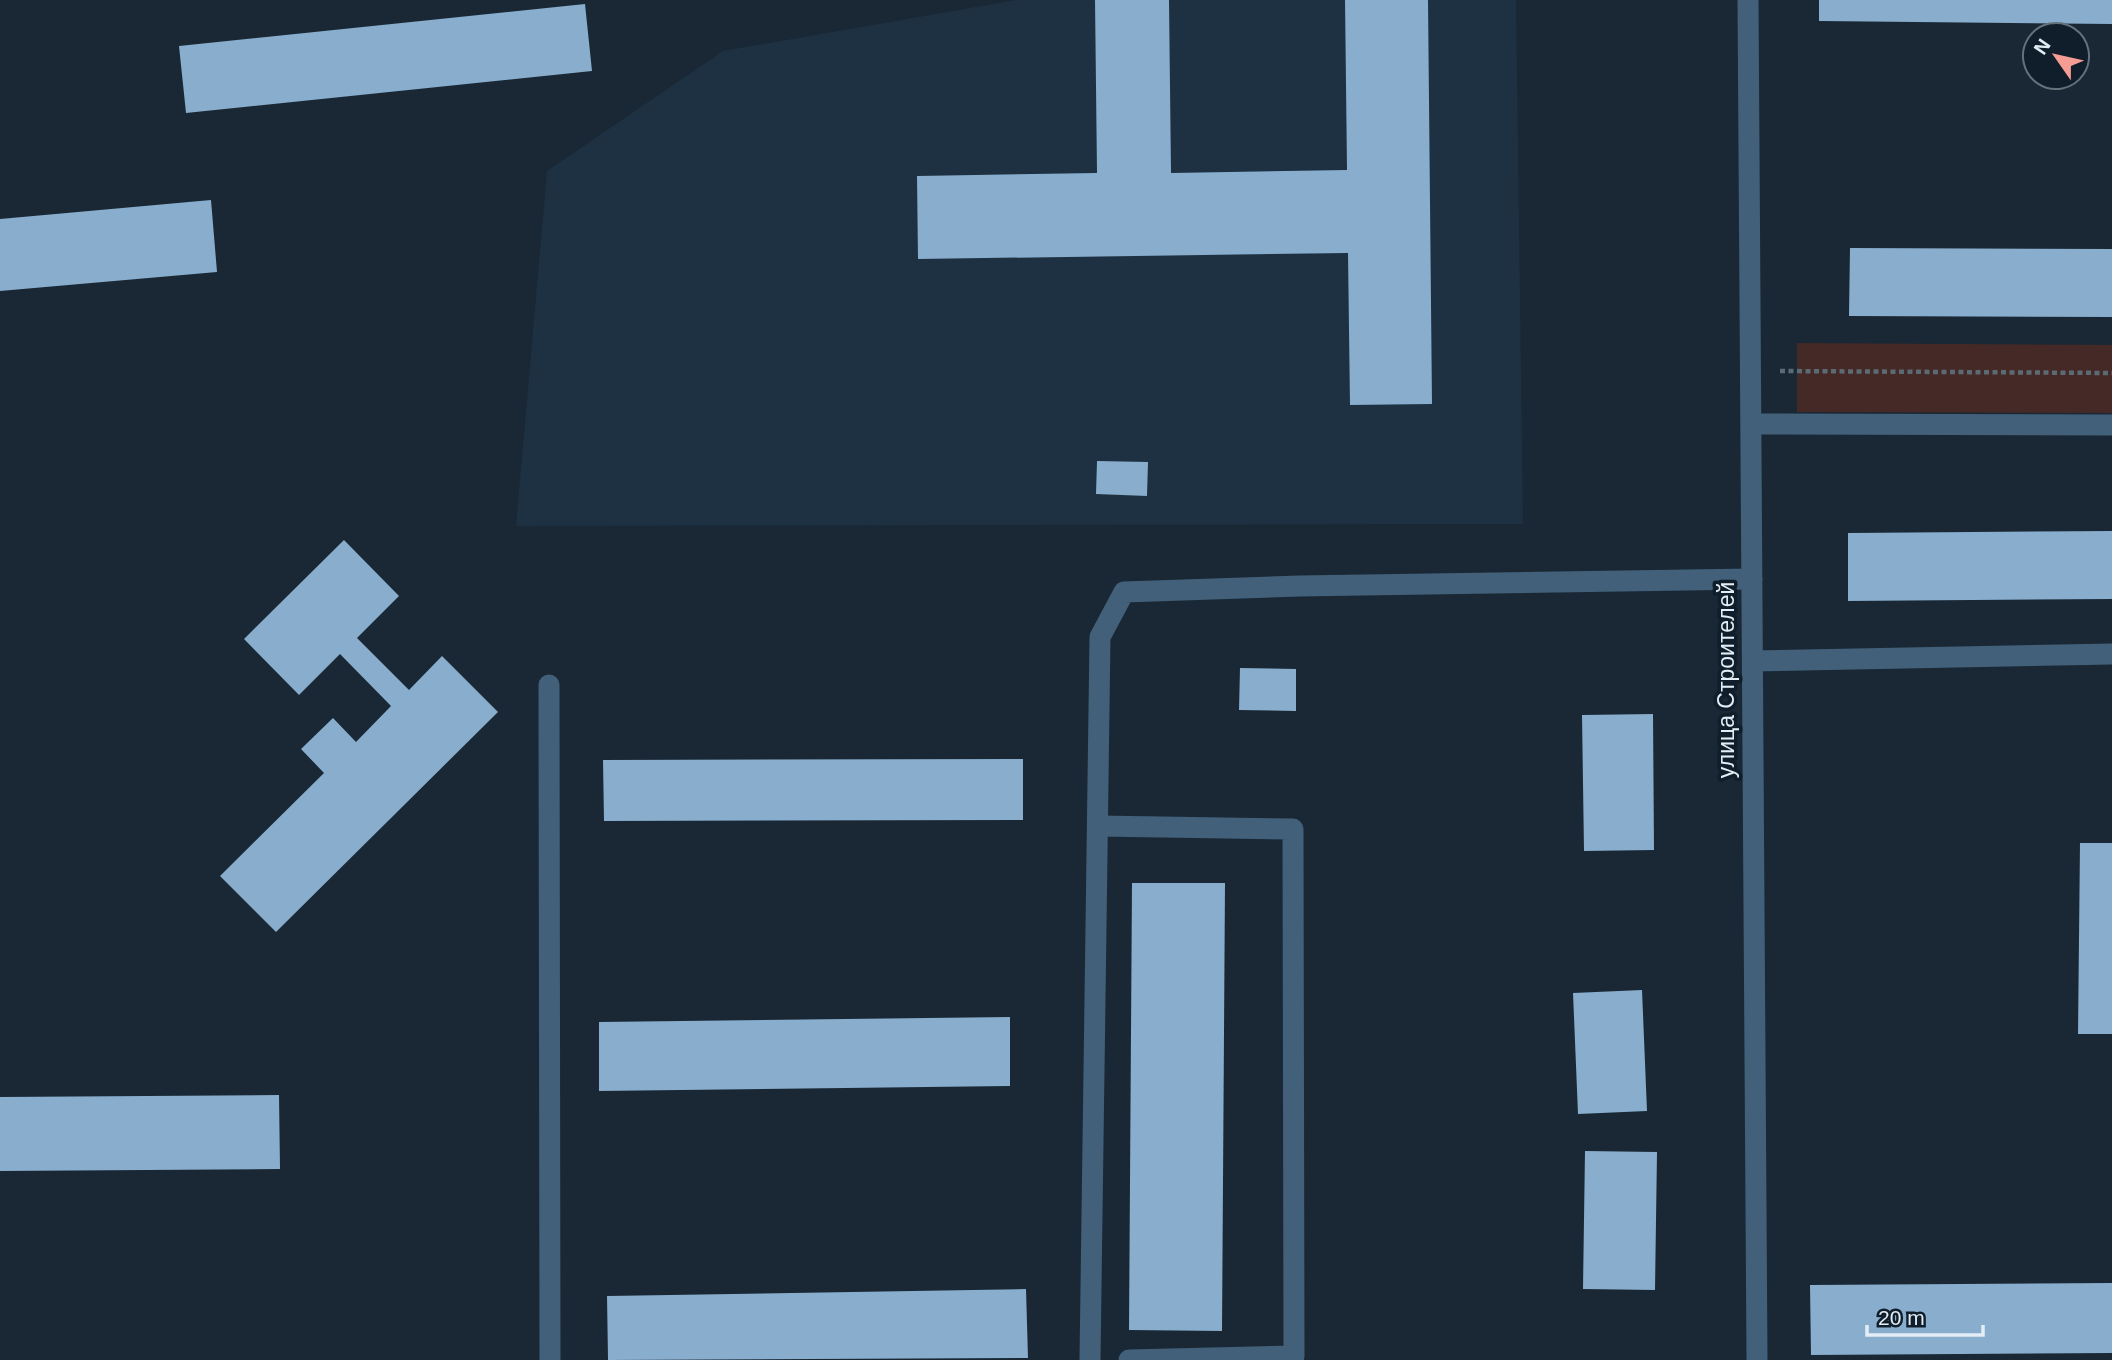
<svg xmlns="http://www.w3.org/2000/svg" width="2112" height="1360" font-family="Arial,sans-serif">
<style>
.built{fill:#1d3142}
.green{fill:#452927}
.building{fill:#88adcd}
.lines{fill:none;stroke-linecap:round;stroke-linejoin:round}
.path{stroke:#5c6a74;stroke-width:4.5;stroke-dasharray:5 3.5;stroke-linecap:butt}
.minor{stroke:#42607a;stroke-width:21}
.labels{text-anchor:middle;dominant-baseline:central;stroke-width:7;stroke-linejoin:round;paint-order:stroke}
.street-label{font-size:23px;fill:#e3edf5;stroke:#0f1e2a}
</style>
<rect width="100%" height="100%" fill="#192834"/>
<path class="built" d="M1016,0H1516L1523,524L516,526L547,171L723,51Z"/>
<path class="green" d="M1797,343L2112,345V413L1797,412Z"/>
<g class="building">
<path d="M1095,0H1169L1171,173L1347,170L1345,0H1428L1432,404L1350,405L1348,253L918,259L917,176L1097,173Z"/>
<path d="M1819,0H2112V24L1819,21Z"/>
<path d="M585,4L592,71L186,113L179,46Z"/>
<path d="M211,200L217,272L0,291V219Z"/>
<path d="M1850,248L2112,249V317L1849,316Z"/>
<path d="M1097,461L1148,462L1147,496L1096,494Z"/>
<path d="M2112,531V599L1848,601V533Z"/>
<path d="M344,540L399,596L357,638L409,690L442,656L498,712L276,932L220,876L324,773L301,749L333,718L356,742L391,706L340,654L299,695L244,639Z"/>
<path d="M1240,668L1296,669V711L1239,710Z"/>
<path d="M1653,714L1654,850L1584,851L1582,715Z"/>
<path d="M1023,759V820L604,821L603,760Z"/>
<path d="M2080,843H2112V1034H2078Z"/>
<path d="M1132,883H1225L1222,1331L1129,1330Z"/>
<path d="M1642,990L1647,1111L1578,1114L1573,993Z"/>
<path d="M1010,1017V1086L599,1091V1022Z"/>
<path d="M279,1095L280,1169L0,1171V1097Z"/>
<path d="M1585,1151L1657,1152L1655,1290L1583,1289Z"/>
<path d="M2112,1283V1353L1811,1355L1810,1285Z"/>
<path d="M1026,1289L1028,1358L608,1360L607,1296Z"/>
</g>
<g class="lines">
<path class="path" d="M1780,371L2112,373"/>
<g class="minor">
<path d="M1748,0L1757,1360"/>
<path d="M1752,424L2112,425"/>
<path d="M1753,661L2112,654"/>
<path d="M549,685L550,1360"/>
<path d="M1098,826L1293,829L1294,1356L1129,1360"/>
<path d="M1090,1360L1100,637L1124,592L1299,586L1752,579"/>
</g>
</g>
<g class="labels">
<g class="street-label">
<text transform="translate(1726 680) rotate(-90)">улица Строителей</text>
</g>
</g>
<g transform="translate(2056 56) rotate(304)"><circle r="33" fill="#0f1e2a" stroke="#64717b" stroke-width="2"/>
<path d="M0-5L12 26L0 18L-12 26Z" fill="#f59c94"/>
<text y="-10" font-size="19" font-weight="bold" text-anchor="middle" fill="#e3edf5">N</text>
</g>
<path d="M1867 1325v10h116v-10" fill="none" stroke="#e3edf5" stroke-width="3.5"/>
<text x="1878" y="1325" font-size="21" fill="#e3edf5" stroke="#0f1e2a" stroke-width="5" paint-order="stroke">20 m</text>
</svg>
